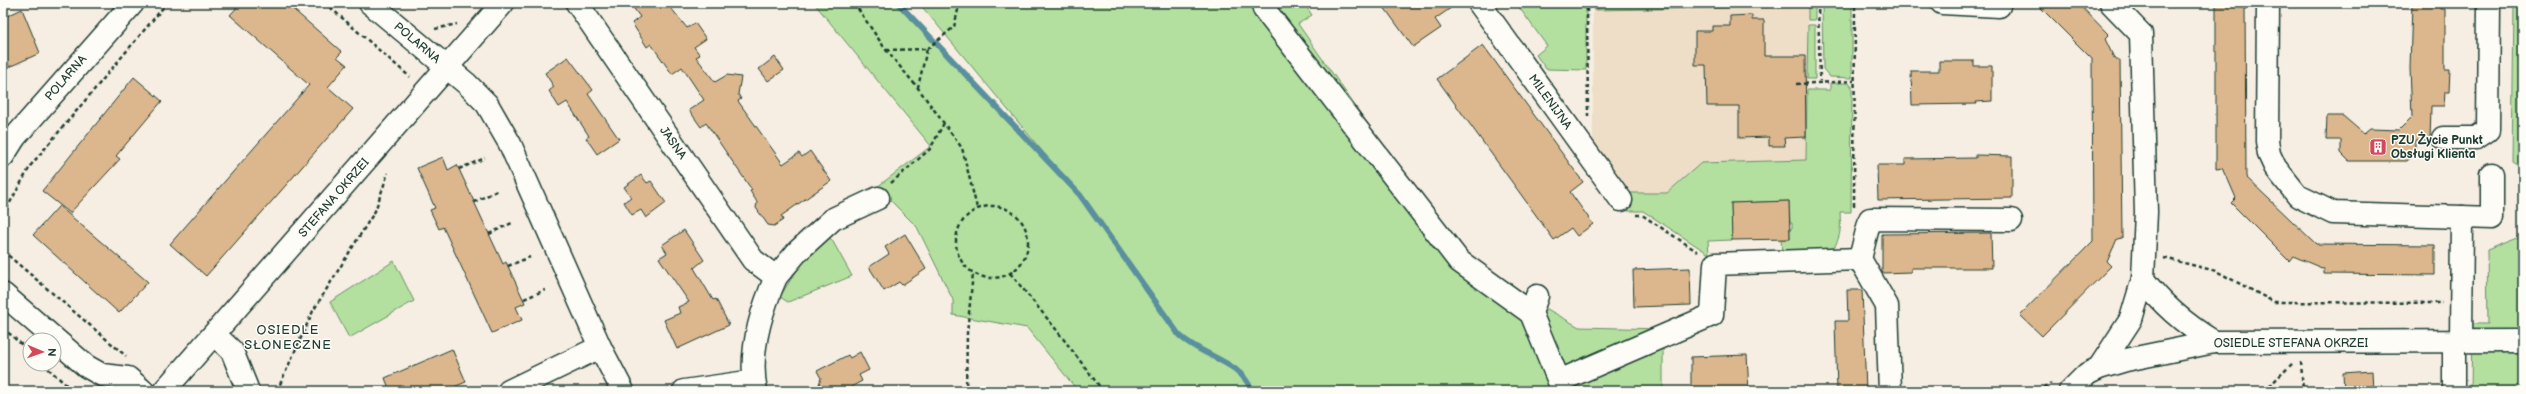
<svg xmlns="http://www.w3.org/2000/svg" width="2526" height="394" font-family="'Balsamiq Sans',sans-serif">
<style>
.built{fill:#eedec8}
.green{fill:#b3e09e;stroke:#698e69}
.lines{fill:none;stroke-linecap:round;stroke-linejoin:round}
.stream{stroke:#5a909d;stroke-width:6}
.building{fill:#dcb78d;stroke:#1f3d34}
.minor-casing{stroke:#1f3d34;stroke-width:25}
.path{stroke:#1f3d34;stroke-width:2.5;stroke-dasharray:4 3;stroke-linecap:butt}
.minor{stroke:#fdfcf7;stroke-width:22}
.labels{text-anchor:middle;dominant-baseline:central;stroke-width:3;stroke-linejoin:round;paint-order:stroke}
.street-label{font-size:12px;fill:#1f3d34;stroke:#fdfcf7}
.poi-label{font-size:12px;font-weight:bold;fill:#1f3d34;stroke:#fdfcf7;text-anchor:start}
.neighbourhood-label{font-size:13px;letter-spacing:1px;fill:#1f3d34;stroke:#fdfcf7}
</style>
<rect width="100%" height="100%" fill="#f6eee2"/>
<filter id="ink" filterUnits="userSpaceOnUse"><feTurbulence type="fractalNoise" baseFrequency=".025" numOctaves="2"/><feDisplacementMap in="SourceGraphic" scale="8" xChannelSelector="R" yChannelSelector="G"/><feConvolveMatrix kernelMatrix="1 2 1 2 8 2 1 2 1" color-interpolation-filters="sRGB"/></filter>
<g filter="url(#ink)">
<path class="built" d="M1808,6L1806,160L1701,163L1667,193H1629L1593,143V10Z"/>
<g class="green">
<path d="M814,3H898L1073,188L919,3H1304L1312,15L1298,24L1453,246L1503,284L1579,327L1663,329V391H1078L1027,328L953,315V300L917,227L877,187L931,146Z"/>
<path d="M1516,3H1593L1586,5V70L1546,69L1536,55L1547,46Z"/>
<path d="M1616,3H1769V7L1593,10Z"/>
<path d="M1779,3H1815V20H1808V6L1779,7Z"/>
<path d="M1822,3H1852V78L1830,77L1823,69Z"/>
<path d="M2514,3H2523V168L2512,161Z"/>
<path d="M1808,25H1815V79H1807Z"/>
<path d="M1830,83H1849L1852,87L1851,212H1840C1841,230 1841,240 1829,254H1782L1781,239H1790V229L1792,228V223H1790L1789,201L1731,203L1732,240L1708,241L1709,254L1643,211H1627L1623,201L1629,193H1667L1701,163L1806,160L1807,90H1830Z"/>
<path d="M827,236L832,240L852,276L788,302L780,297C794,273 808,254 827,236Z"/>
<path d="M2523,236V391H2471L2472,324H2488L2487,250Z"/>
<path d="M394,261L414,301L349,338L330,302Z"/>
</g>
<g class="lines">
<path class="stream" d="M898,3L1080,195L1179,335C1202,357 1240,360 1252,391"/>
</g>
<g class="building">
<path d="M241,3H286L342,52L337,57L347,65L328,87L353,109L206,276L170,244L309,85L230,15Z"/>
<path d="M630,3H667L687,28L695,23L706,39L694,47L700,55L696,57L715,82L727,75L741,77L738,94L741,99L738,101L783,164L799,153L802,157L810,151L831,181L781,216L783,220L774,226L768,225L756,208L757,202L750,191L752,190L706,123L701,127L689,110L704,100L682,67L672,74L651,44L647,47L632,23L640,17Z"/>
<path d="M1381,3H1458L1435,19L1441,28L1413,47Z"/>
<path d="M2036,3H2078L2109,35L2105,39L2115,60H2120L2122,238L2117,239L2107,262L2111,266L2042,336L2020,315L2093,241L2092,59Z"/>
<path d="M2216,3H2245L2246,177L2316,244L2435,245V275L2324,274V269L2293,256L2289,261L2231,203L2236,198L2223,168L2216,169Z"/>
<path d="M2412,3H2441V9H2445V69H2450L2449,92H2445L2444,106H2431L2430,140H2415V154L2407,161H2349L2341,153V140H2326L2327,116H2343L2364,134L2370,129L2399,130L2412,117L2410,68Z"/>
<path d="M22,9L40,53L9,67L3,52V18Z"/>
<path d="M1752,15V20H1764V56H1805L1806,137L1784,138L1785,146H1769V137L1739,138V106H1707L1706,65H1695V31H1712V26H1730V16Z"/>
<path d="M1483,45L1583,182L1570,192L1593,224L1577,236L1571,228L1554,240L1437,79Z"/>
<path d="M568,57L593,90L588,94L619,139L597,154L586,138L589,136L567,102L559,107L549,91L554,87L545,73Z"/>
<path d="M775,57L784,70L768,81L759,69Z"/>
<path d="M1939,61H1974V66H1992V101L1976,102L1977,104L1912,105L1911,71H1939Z"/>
<path d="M134,77L162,101L116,156L120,159L70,213L42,191Z"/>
<path d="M1976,155L2012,156V198L1878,200L1877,165H1905V159L1976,158Z"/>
<path d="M443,157L448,170L457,165L503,264L506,262L525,303L516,307L522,320L492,333L443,227L439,229L430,210L435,208L417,168Z"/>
<path d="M641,175L647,183L651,181L666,203L646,218L641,210L632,215L624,202L631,197L624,187Z"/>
<path d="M1789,201L1790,239L1732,240L1731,203Z"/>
<path d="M59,206L148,282L119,313L33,235Z"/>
<path d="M684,230L704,260L694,268L713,300L716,299L729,325L677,349L664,320L680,313L678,307L689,302L659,258L667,253L662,245Z"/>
<path d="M1991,233L1992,268H1911V272L1882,273V234Z"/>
<path d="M905,234L926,269L902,285L899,282L884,291L869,267L889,254L885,247Z"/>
<path d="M1690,268L1691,305L1634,307L1633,270Z"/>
<path d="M1847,290H1862L1866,391H1837L1835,321H1848Z"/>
<path d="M452,349L466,382L444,391H390L385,378Z"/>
<path d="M860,352L869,370L859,375L862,381L851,387L853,391H817L821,378L817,371L848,355L850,358Z"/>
<path d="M1747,355L1749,391H1691V357Z"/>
<path d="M2372,371L2373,391H2344L2343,373Z"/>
</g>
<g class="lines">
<defs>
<g id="minor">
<path d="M370,3L467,84L487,104L510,144L600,347L623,391"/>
<path d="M577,3L753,260L776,277C761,311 748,353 756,391"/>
<path d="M1479,3L1621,200"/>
<path d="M1942,3L1999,6"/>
<path d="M2111,3L2141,34L2146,212L2143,279C2162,305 2186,325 2214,342"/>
<path d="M2268,3L2267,141L2269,154L2275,167L2298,196L2333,213L2462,217L2461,342"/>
<path d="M1264,9L1459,261L1531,313"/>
<path d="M2443,138H2476L2488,130L2489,3"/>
<path d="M3,156L15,137L133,3"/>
<path d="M2462,217L2492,218V174"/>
<path d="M1860,259L1870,219L2011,220"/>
<path d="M776,277L798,251L833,219L878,198"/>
<path d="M3,294L86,366L102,375L128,378L143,391"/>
<path d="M1537,296L1531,313L1563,391"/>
<path d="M215,335L232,351L248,391"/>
<path d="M2454,342V391"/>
<path d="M2099,368L2131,319L2143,279"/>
<path d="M1559,381L1712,315L1715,264L1860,259L1887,306L1890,391"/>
<path d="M164,391L503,3"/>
<path d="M509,391L600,347"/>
<path d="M684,391L754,381"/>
<path d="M2070,391L2087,374L2099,368L2126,360L2214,342L2523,341"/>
</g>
</defs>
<use href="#minor" class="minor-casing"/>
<g class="path">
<path d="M325,3L410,77"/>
<path d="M854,3L886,50L918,88L962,148L977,208"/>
<path d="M1818,3L1820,81"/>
<path d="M435,29L457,24"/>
<path d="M927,49L954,27L958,10L953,3"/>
<path d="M886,50L927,49L918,87"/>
<path d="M1796,84L1854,81"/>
<path d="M1588,117L1587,7L1600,3"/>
<path d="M459,169L485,158"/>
<path d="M891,183L930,149L944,123"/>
<path d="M474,202L499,190"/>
<path d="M1854,206L1855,3"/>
<circle cx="992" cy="242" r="36"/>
<path d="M3,215L31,165L167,3"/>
<path d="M1636,215H1642L1698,252"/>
<path d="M489,234L514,222"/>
<path d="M3,251L126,356"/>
<path d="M2164,258L2216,271L2274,302L2442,303"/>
<path d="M508,266L530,257"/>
<path d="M1010,273L1055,328L1103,391"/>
<path d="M524,299L545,290"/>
<path d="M3,328L30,352"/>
<path d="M2301,362L2303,391"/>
<path d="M43,364L73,391"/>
<path d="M277,391L313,311L375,211L388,173"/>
<path d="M966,391L967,333L973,273"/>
<path d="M2037,391L2051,383"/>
<path d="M2264,391L2293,363"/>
</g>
<use href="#minor" class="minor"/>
</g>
</g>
<defs>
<symbol id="building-square" viewBox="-11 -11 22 22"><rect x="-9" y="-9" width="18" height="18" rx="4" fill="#d1495b" stroke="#fdfcf7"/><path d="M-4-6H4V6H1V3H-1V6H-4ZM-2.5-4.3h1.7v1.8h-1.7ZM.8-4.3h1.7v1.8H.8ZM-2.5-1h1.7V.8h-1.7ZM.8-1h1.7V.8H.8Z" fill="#fff"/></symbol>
</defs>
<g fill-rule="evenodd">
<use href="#building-square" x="2368" y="137" width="20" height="20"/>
</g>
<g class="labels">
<g class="street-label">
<text transform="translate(417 43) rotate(40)">POLARNA</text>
<text transform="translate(66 78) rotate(-49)">POLARNA</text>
<text transform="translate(1550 102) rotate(54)">MILENIJNA</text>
<text transform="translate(673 143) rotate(55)">JASNA</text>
<text transform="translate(334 198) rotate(-49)">STEFANA OKRZEI</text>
<text x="2291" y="343">OSIEDLE STEFANA OKRZEI</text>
</g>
<g class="poi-label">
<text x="2391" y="140">PZU Życie Punkt<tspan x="2391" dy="14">Obsługi Klienta</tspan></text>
</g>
<g class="neighbourhood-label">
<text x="288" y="330">OSIEDLE<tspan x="288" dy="15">SŁONECZNE</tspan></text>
</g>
</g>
<rect width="2526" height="394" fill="none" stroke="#fdfcf7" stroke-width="16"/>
<rect x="8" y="8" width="2510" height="378" fill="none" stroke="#1f3d34" stroke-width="1.5" filter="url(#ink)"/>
<g transform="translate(42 352) rotate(92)"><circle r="19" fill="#fdfcf7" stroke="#a4b0a9"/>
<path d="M0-3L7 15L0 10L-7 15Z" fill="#d1495b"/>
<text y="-6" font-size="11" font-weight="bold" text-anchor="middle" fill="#1f3d34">N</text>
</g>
</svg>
